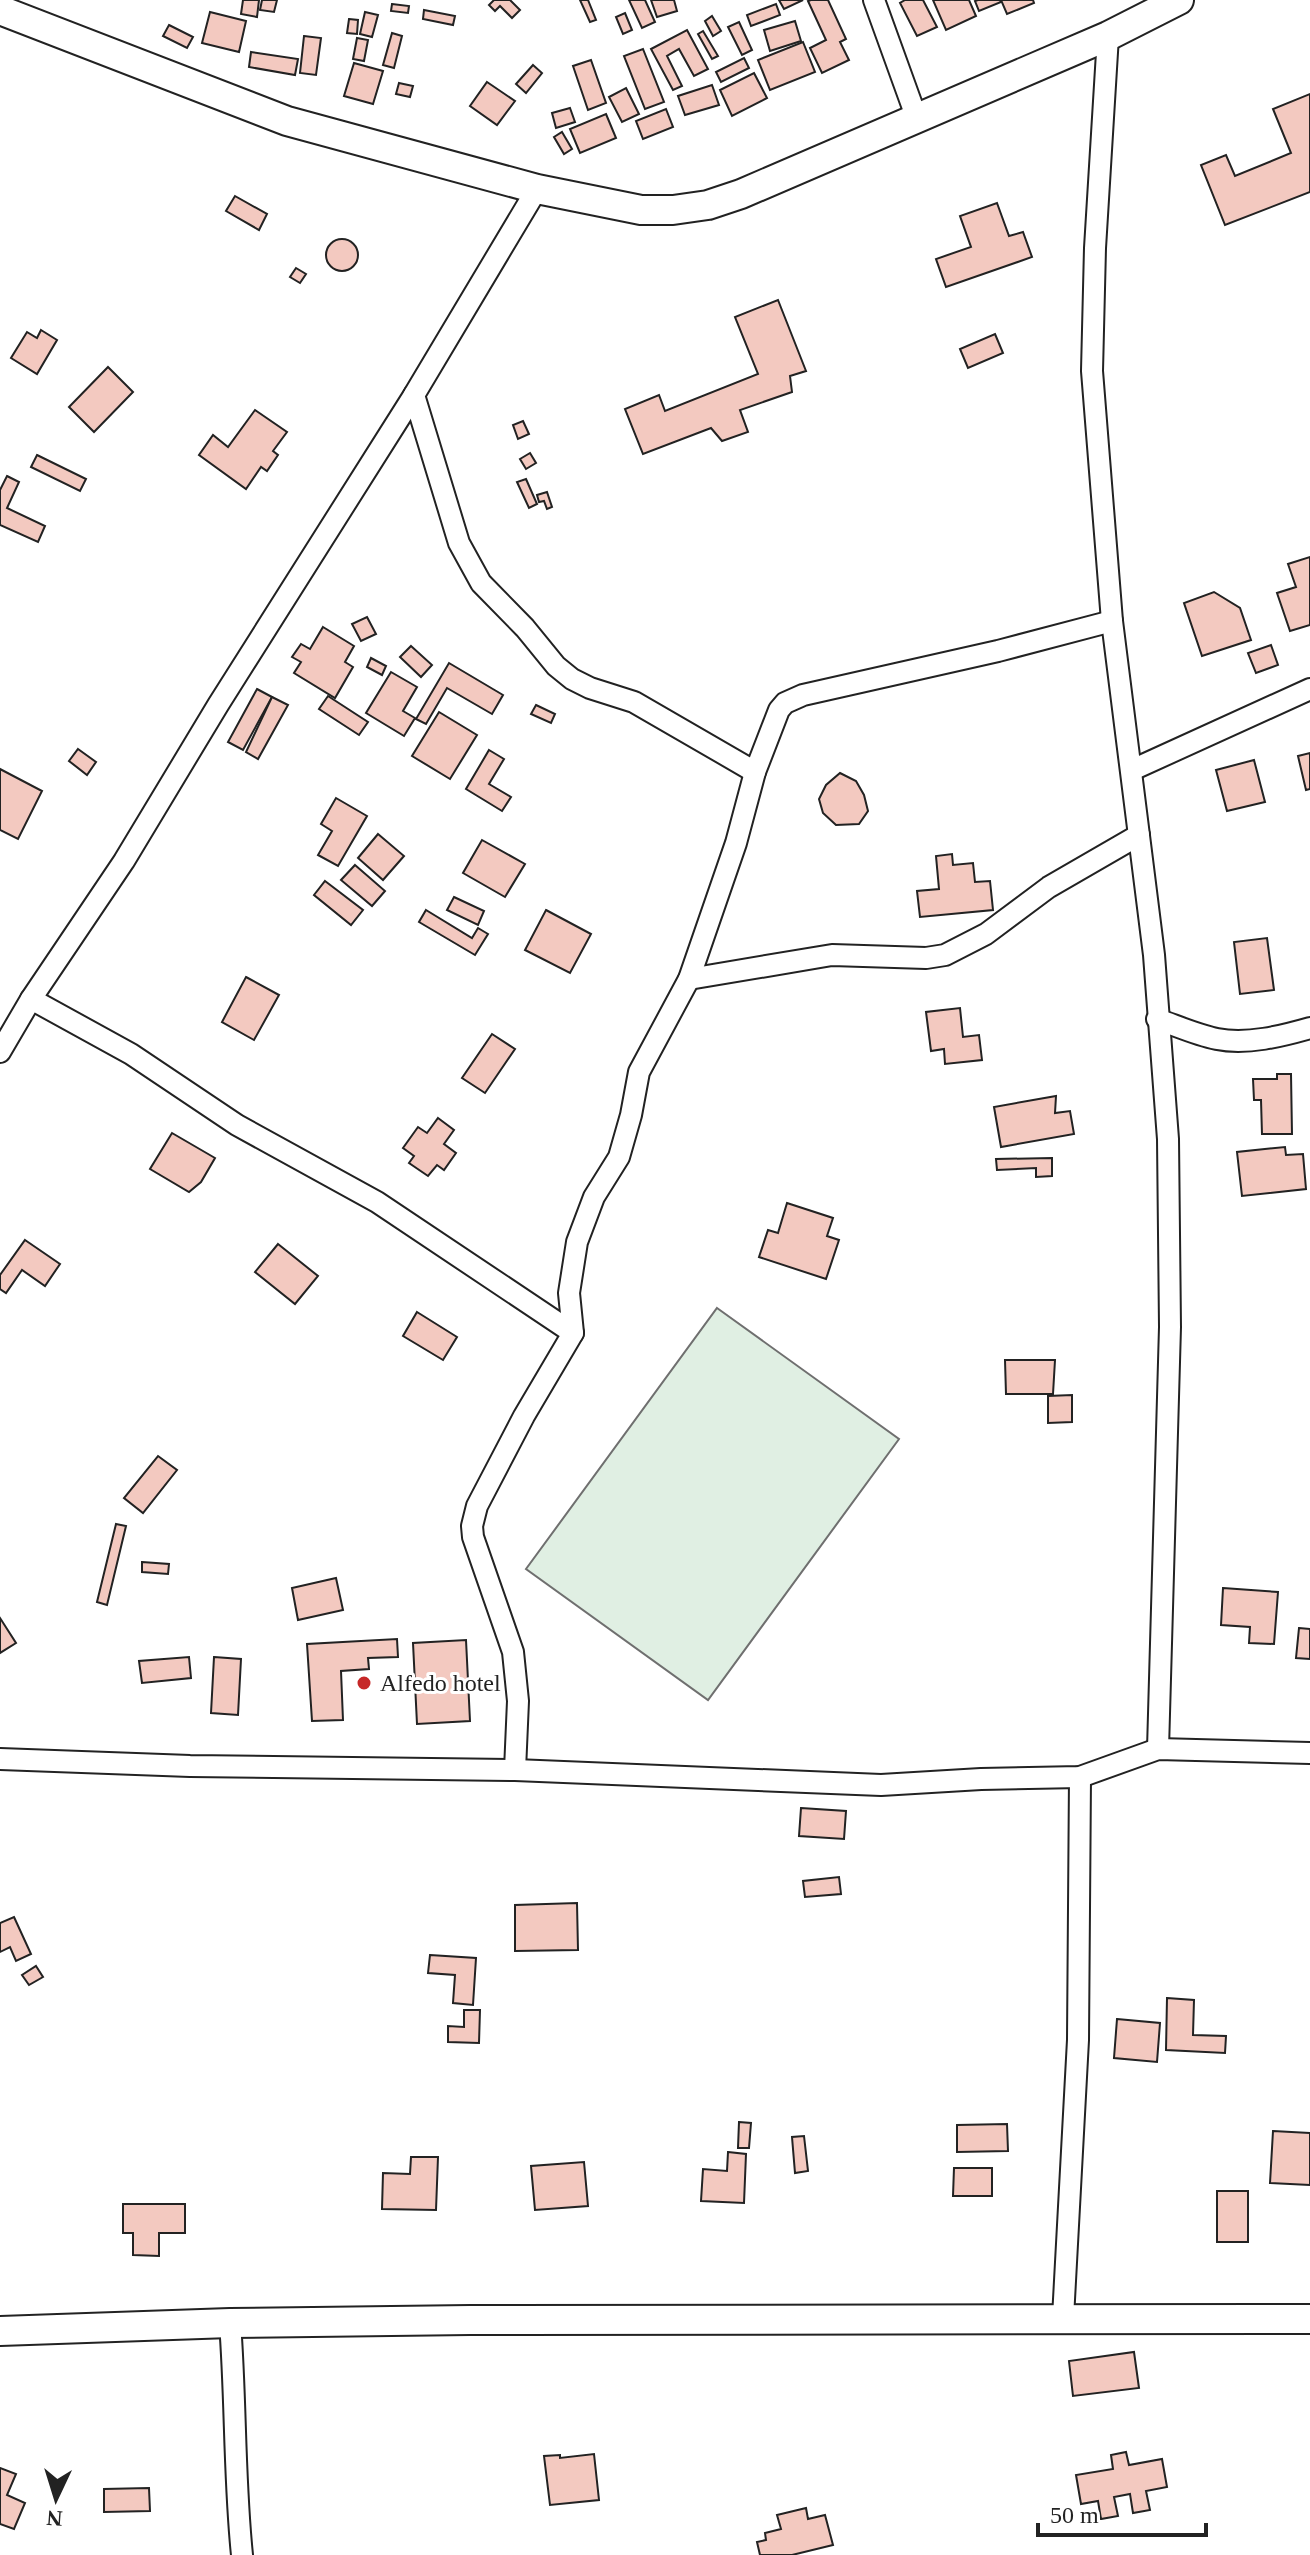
<svg xmlns="http://www.w3.org/2000/svg" width="1310" height="2555" font-family="'Times New Roman',serif">
<style>
.green{fill:#e0efe3;stroke:#6f6f6f;stroke-width:2}
.building{fill:#f3c9c0;stroke:#222;stroke-width:2}
.lines{fill:none;stroke-linecap:round;stroke-linejoin:round}
.street-casing{stroke:#222;stroke-width:24}
.secondary-casing{stroke:#222;stroke-width:32}
.street{stroke:#fff;stroke-width:20}
.secondary{stroke:#fff;stroke-width:28}
.poi-dot{fill:#c62828;stroke:#fff;stroke-width:3}
.labels{text-anchor:middle;dominant-baseline:central;stroke-width:6;stroke-linejoin:round;paint-order:stroke}
.poi-label{font-size:24px;fill:#222;stroke:#fff;text-anchor:start}
</style>
<rect width="100%" height="100%" fill="#fff"/>
<path class="green" d="M717,1308L899,1439L708,1700L526,1569Z"/>
<g class="building">
<path d="M243,0H259L257,17L241,14Z"/>
<path d="M262,0H277L274,12L260,10Z"/>
<path d="M494,0H510L520,10L512,18L500,6L495,11L489,5Z"/>
<path d="M580,0H588L596,20L590,22Z"/>
<path d="M629,0H645L655,22L642,28Z"/>
<path d="M651,0H674L677,11L657,17Z"/>
<path d="M779,0H803L784,9Z"/>
<path d="M811,0H828L846,39L840,42L849,60L822,73L810,48L826,40L808,1Z"/>
<path d="M905,0H923L937,27L917,36L900,3Z"/>
<path d="M933,0H969L976,16L946,30Z"/>
<path d="M978,0H1000L1001,2L979,11L975,1Z"/>
<path d="M1001,0H1033L1034,3L1007,14Z"/>
<path d="M392,4L409,6L408,13L391,11Z"/>
<path d="M776,4L780,15L751,26L747,15Z"/>
<path d="M424,10L455,16L453,25L423,19Z"/>
<path d="M210,12L246,21L239,52L202,43Z"/>
<path d="M365,12L378,15L372,37L360,34Z"/>
<path d="M625,13L632,30L623,34L616,17Z"/>
<path d="M712,16L721,31L713,36L705,21Z"/>
<path d="M349,19L358,20L357,34L347,33Z"/>
<path d="M795,21L801,41L770,51L764,30Z"/>
<path d="M739,22L752,50L742,55L728,27Z"/>
<path d="M169,25L193,37L187,48L163,36Z"/>
<path d="M687,30L708,69L694,76L679,49L667,56L682,86L673,90L651,49Z"/>
<path d="M703,31L718,56L712,59L698,34Z"/>
<path d="M392,33L402,36L394,68L383,65Z"/>
<path d="M304,36L321,38L316,75L300,73Z"/>
<path d="M357,38L368,40L364,61L353,59Z"/>
<path d="M803,42L815,72L770,90L758,60Z"/>
<path d="M643,49L664,102L645,109L624,56Z"/>
<path d="M251,52L298,59L295,75L249,67Z"/>
<path d="M744,58L749,68L721,82L716,72Z"/>
<path d="M591,60L606,103L588,110L573,66Z"/>
<path d="M354,63L383,71L373,104L344,96Z"/>
<path d="M533,65L542,73L526,93L516,84Z"/>
<path d="M754,73L767,98L732,116L720,90Z"/>
<path d="M487,82L515,101L497,125L470,106Z"/>
<path d="M399,83L413,86L410,97L396,94Z"/>
<path d="M712,85L719,105L685,115L678,96Z"/>
<path d="M626,88L639,114L622,122L609,97Z"/>
<path d="M1310,94V192L1225,225L1201,165L1226,155L1235,176L1291,153L1273,109Z"/>
<path d="M570,108L575,122L556,128L552,113Z"/>
<path d="M666,109L673,127L643,139L636,121Z"/>
<path d="M606,114L616,138L580,153L570,129Z"/>
<path d="M562,132L572,149L564,154L554,137Z"/>
<path d="M235,196L267,214L259,230L226,211Z"/>
<path d="M997,203L1009,236L1023,232L1032,257L946,287L936,259L971,247L960,216Z"/>
<circle cx="342" cy="255" r="16"/>
<path d="M296,268L306,274L300,283L290,277Z"/>
<path d="M778,300L806,371L790,376L792,392L740,410L748,432L722,441L711,428L643,454L625,409L659,395L665,411L758,374L735,317Z"/>
<path d="M41,330L57,340L37,374L11,358L27,332L37,338Z"/>
<path d="M995,334L1003,353L968,368L960,349Z"/>
<path d="M108,367L133,392L94,432L69,407Z"/>
<path d="M255,410L287,432L273,451L278,455L267,471L261,467L246,489L199,455L213,435L228,447Z"/>
<path d="M523,421L529,434L518,439L513,425Z"/>
<path d="M530,453L536,463L526,469L520,459Z"/>
<path d="M37,455L86,479L80,491L31,467Z"/>
<path d="M7,476L19,482L7,508L45,526L38,542L0,525V490Z"/>
<path d="M526,479L537,504L529,508L517,482Z"/>
<path d="M547,492L552,507L547,509L544,501L539,502L537,495Z"/>
<path d="M1310,557V625L1290,631L1277,593L1296,587L1288,564Z"/>
<path d="M1214,592L1240,608L1251,640L1202,656L1184,603Z"/>
<path d="M367,617L376,634L361,641L352,624Z"/>
<path d="M323,627L354,646L345,662L353,667L335,698L294,673L301,662L292,657L301,644L310,649Z"/>
<path d="M1271,645L1278,665L1256,673L1248,653Z"/>
<path d="M411,646L432,665L421,677L400,657Z"/>
<path d="M371,658L386,666L382,675L367,667Z"/>
<path d="M449,663L503,695L492,714L447,688L426,724L416,719Z"/>
<path d="M391,672L417,687L403,711L415,718L404,736L366,713Z"/>
<path d="M257,689L272,697L243,750L228,742Z"/>
<path d="M328,696L368,722L359,735L319,709Z"/>
<path d="M272,697L288,705L258,759L246,752Z"/>
<path d="M536,705L555,714L551,723L531,714Z"/>
<path d="M439,712L477,735L450,779L412,756Z"/>
<path d="M78,749L96,762L87,775L69,761Z"/>
<path d="M489,750L504,759L489,784L511,797L502,811L466,789Z"/>
<path d="M1310,753V789L1306,790L1298,756Z"/>
<path d="M1254,760L1265,802L1227,811L1216,770Z"/>
<path d="M0,769L42,791L18,839L0,830Z"/>
<path d="M840,773L856,781L864,795L868,811L859,824L836,825L823,813L819,799L826,785Z"/>
<path d="M336,798L367,816L338,866L318,855L332,831L321,824Z"/>
<path d="M378,834L404,856L383,880L358,858Z"/>
<path d="M482,840L525,864L505,897L463,873Z"/>
<path d="M952,854L953,865L973,863L975,882L990,881L993,910L920,917L917,891L939,889L936,856Z"/>
<path d="M355,865L385,891L372,906L341,880Z"/>
<path d="M325,881L363,910L351,925L314,895Z"/>
<path d="M454,897L484,911L478,925L447,910Z"/>
<path d="M426,910L472,938L478,928L488,934L475,955L419,922Z"/>
<path d="M546,910L591,934L570,973L525,950Z"/>
<path d="M1267,938L1274,990L1240,994L1234,942Z"/>
<path d="M246,977L279,995L254,1040L222,1022Z"/>
<path d="M960,1008L963,1037L979,1035L982,1060L945,1064L944,1049L931,1051L926,1012Z"/>
<path d="M492,1034L515,1049L485,1093L462,1078Z"/>
<path d="M1277,1074H1291L1292,1134H1262L1261,1100H1254L1253,1079H1277Z"/>
<path d="M1056,1096L1055,1113L1070,1111L1074,1134L1001,1147L994,1107Z"/>
<path d="M438,1118L454,1130L444,1144L456,1153L444,1170L437,1165L428,1176L409,1163L414,1156L403,1148L418,1127L427,1133Z"/>
<path d="M172,1133L215,1158L201,1182L189,1192L150,1169Z"/>
<path d="M1285,1147L1286,1155L1303,1154L1306,1189L1242,1196L1237,1152Z"/>
<path d="M1052,1158V1176L1036,1177V1168L997,1170L996,1159Z"/>
<path d="M787,1203L833,1218L827,1236L839,1240L826,1279L759,1257L768,1230L778,1233Z"/>
<path d="M25,1240L60,1264L45,1286L22,1270L6,1293L0,1289V1275Z"/>
<path d="M278,1244L318,1276L295,1304L255,1272Z"/>
<path d="M417,1312L457,1337L443,1360L403,1336Z"/>
<path d="M1005,1360H1055L1053,1394H1006Z"/>
<path d="M1072,1395V1422L1048,1423V1396Z"/>
<path d="M158,1456L177,1470L143,1513L124,1498Z"/>
<path d="M116,1524L126,1526L107,1605L97,1602Z"/>
<path d="M142,1562L169,1564L168,1574L142,1572Z"/>
<path d="M336,1578L343,1610L298,1620L292,1588Z"/>
<path d="M1223,1588L1278,1592L1274,1644L1249,1643L1250,1627L1221,1625Z"/>
<path d="M0,1618L16,1643L0,1653Z"/>
<path d="M1299,1628L1310,1629V1659L1296,1658Z"/>
<path d="M397,1639L398,1657L368,1658L369,1669L341,1671L343,1720L312,1721L307,1644Z"/>
<path d="M466,1640L470,1721L417,1724L413,1643Z"/>
<path d="M189,1657L191,1678L142,1683L139,1661Z"/>
<path d="M214,1657L241,1659L238,1715L211,1713Z"/>
<path d="M801,1808L846,1811L844,1839L799,1836Z"/>
<path d="M839,1877L841,1894L805,1897L803,1881Z"/>
<path d="M577,1903L578,1950L515,1951V1905Z"/>
<path d="M14,1917L31,1954L16,1961L10,1947L0,1952V1923Z"/>
<path d="M430,1955L476,1958L473,2005L453,2003L455,1975L428,1973Z"/>
<path d="M36,1966L43,1977L29,1985L22,1975Z"/>
<path d="M1167,1998L1194,2000L1193,2035L1226,2036L1225,2053L1166,2050Z"/>
<path d="M464,2010H480L479,2043L448,2042V2026L464,2027Z"/>
<path d="M1117,2019L1160,2023L1157,2062L1114,2058Z"/>
<path d="M739,2122L751,2123L749,2148H738Z"/>
<path d="M1007,2124L1008,2151L957,2152V2125Z"/>
<path d="M1273,2131L1310,2133V2185L1270,2183Z"/>
<path d="M804,2136L808,2171L795,2173L792,2137Z"/>
<path d="M728,2152L746,2154L744,2203L701,2201L703,2169L727,2171Z"/>
<path d="M411,2157H438L436,2210L382,2209L383,2173L410,2174Z"/>
<path d="M584,2162L588,2206L535,2210L531,2166Z"/>
<path d="M954,2168H992V2196H953Z"/>
<rect x="1217" y="2191" width="31" height="51"/>
<path d="M123,2204H185V2233H159V2256L133,2255V2233H123Z"/>
<path d="M1134,2352L1139,2388L1073,2396L1069,2361Z"/>
<path d="M1126,2452L1129,2465L1162,2459L1167,2487L1146,2491L1150,2510L1133,2513L1130,2494L1114,2497L1118,2516L1101,2519L1098,2501L1081,2504L1076,2475L1113,2469L1111,2455Z"/>
<path d="M594,2454L599,2500L550,2505L544,2456L560,2455V2458Z"/>
<path d="M0,2468L16,2474L7,2495L25,2503L14,2529L0,2524Z"/>
<path d="M149,2488L150,2511L104,2512V2489Z"/>
<path d="M806,2508L808,2519L825,2515L833,2545L792,2555H760L757,2542L766,2540L765,2533L781,2529L777,2515Z"/>
</g>
<g class="lines">
<defs>
<g id="street">
<path d="M874,0L917,119"/>
<path d="M1108,36L1095,248L1092,371L1112,621L1154,955L1168,1139L1170,1327L1158,1749"/>
<path d="M414,395L459,543L481,583L525,628L556,666L572,679L590,688L634,702L755,772"/>
<path d="M1132,770L1310,689"/>
<path d="M689,979L832,955L926,958L945,955L986,934L1049,887L1139,835"/>
<path d="M31,999L131,1054L237,1125L377,1202L573,1333L524,1416L477,1506L472,1526L473,1537L513,1652L518,1701L515,1770"/>
<path d="M1157,1019C1177,1026 1197,1035 1217,1039C1247,1045 1282,1036 1310,1028"/>
<path d="M0,1052L31,999L124,861L218,705L414,395L537,189"/>
<path d="M573,1333L569,1293L577,1242L594,1197L619,1157L631,1115L639,1072L689,979L736,843L755,772L779,710L785,703L803,695L998,651L1112,621"/>
<path d="M0,1759L190,1766L515,1770L881,1785L981,1779L1080,1777L1158,1749L1310,1753"/>
<path d="M1063,2318L1078,2040L1080,1777"/>
<path d="M230,2323C236,2401 234,2478 242,2555"/>
</g>
<g id="secondary">
<path d="M0,10L287,121L537,189L641,210H673L708,205L741,194L1108,36L1179,0"/>
<path d="M0,2331L230,2323L470,2320L1310,2319"/>
</g>
</defs>
<use href="#street" class="street-casing"/>
<use href="#secondary" class="secondary-casing"/>
<use href="#street" class="street"/>
<use href="#secondary" class="secondary"/>
</g>
<circle class="poi-dot" cx="364" cy="1683" r="8"/>
<g class="labels">
<g class="poi-label">
<text x="380" y="1683">Alfedo hotel</text>
</g>
</g>
<g transform="translate(56 2499) rotate(184)" stroke="#ffffff" stroke-width="6" paint-order="stroke">
<path d="M0-6L14 30L0 20L-14 30Z" fill="#222222"/>
<text y="-12" font-size="22" font-weight="bold" text-anchor="middle" fill="#222222">N</text>
</g>
<path d="M1038 2523v12h168v-12" fill="none" stroke="#222222" stroke-width="4"/>
<text x="1050" y="2523" font-size="24" fill="#222222" stroke="#ffffff" stroke-width="6" paint-order="stroke">50 m</text>
</svg>
